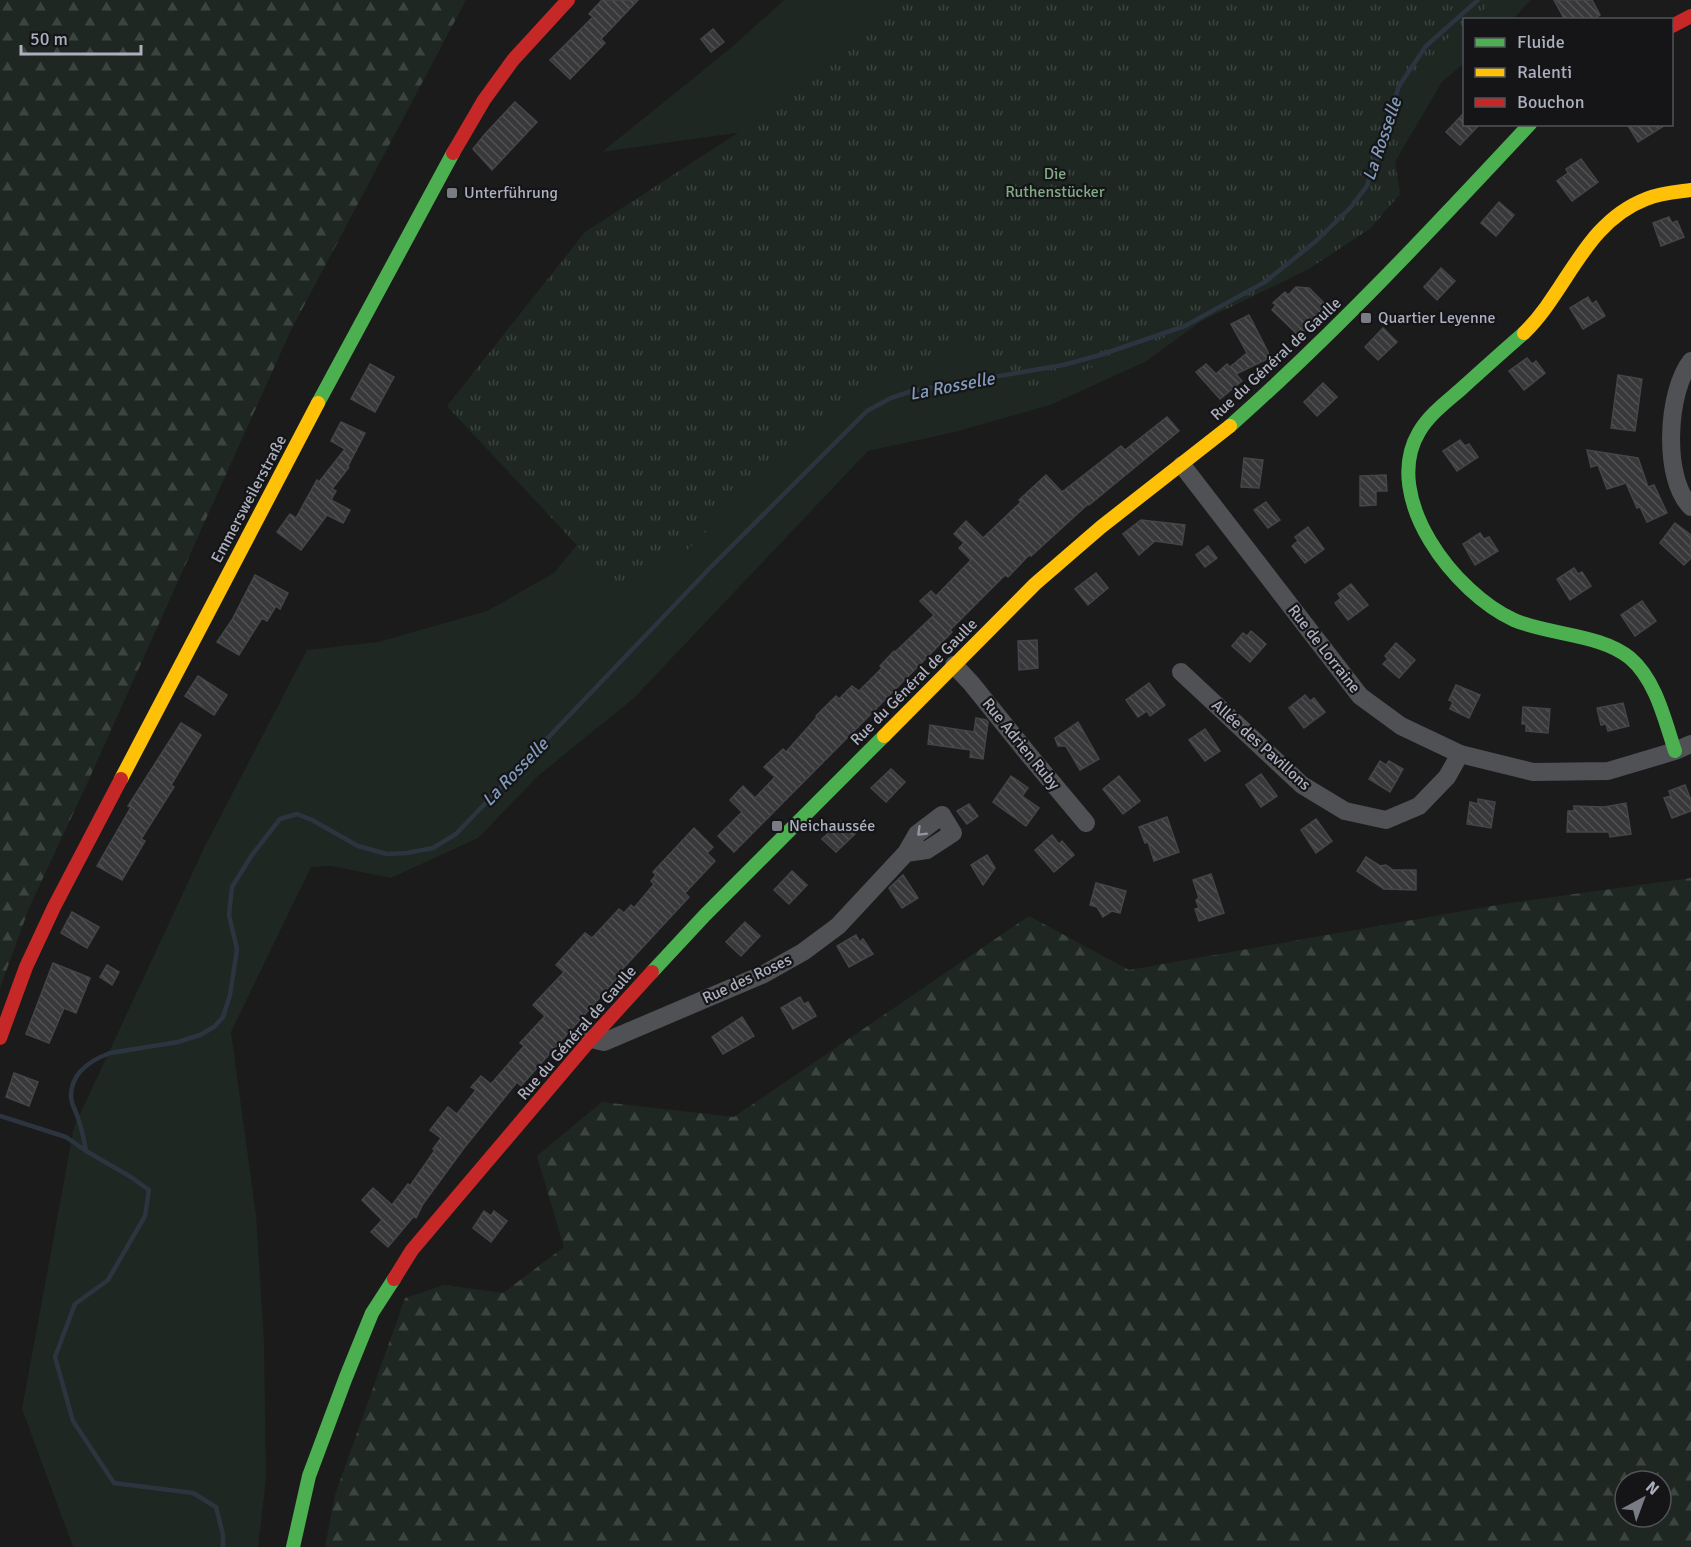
<svg xmlns="http://www.w3.org/2000/svg" width="1691" height="1547" font-family="Signika,sans-serif">
<style>
.grass{fill:#1e2721}
.forest{fill:url(#forest-firs);fill-rule:evenodd}
.park{fill:url(#park-tufts)}
.lines{fill:none;stroke-linecap:round;stroke-linejoin:round}
.stream{stroke:#2c353f;stroke-width:4.5}
.building{fill:url(#building-back-hatch);stroke:#444548;stroke-width:1.5}
.street{stroke:#4f5155;stroke-width:18}
.fast{stroke:#4caf50;stroke-width:14}
.slow{stroke:#ffc107;stroke-width:14}
.jam{stroke:#c62828;stroke-width:14}
.oneway{stroke:#90949e}
.poi-dot{fill:#797c85;stroke:#151518;stroke-width:2}
.labels{text-anchor:middle;dominant-baseline:central;stroke-width:4.5;stroke-linejoin:round;paint-order:stroke}
.park-label{font-size:16px;fill:#81aa87;stroke:#151518}
.poi-label{font-size:16px;fill:#acb0be;stroke:#151518;text-anchor:start}
.street-label{font-size:16px;fill:#acb0be;stroke:#151518}
.water-label{font-size:18px;font-style:italic;fill:#819bbb;stroke:#151518}
</style>
<defs>
<pattern id="forest-firs" width="22" height="20" patternUnits="userSpaceOnUse" patternTransform="scale(1.5)"><rect width="22" height="20" fill="#1e2721"/><path d="M5 1l3.5 6h-7zM16 11l3.5 6h-7z" fill="#3c443f"/></pattern>
<pattern id="park-tufts" width="24" height="20" patternUnits="userSpaceOnUse" patternTransform="scale(1.5)"><rect width="24" height="20" fill="#1e2721"/><path d="M3 7l-1-3M5 7V3M7 7l1-3M15 17l-1-3M17 17v-4M19 17l1-3" fill="none" stroke="#3c443f"/></pattern>
<pattern id="building-back-hatch" width="6" height="6" patternUnits="userSpaceOnUse" patternTransform="scale(1.5)"><rect width="6" height="6" fill="#38383a"/><path d="M-1 5l2 2M0 0l6 6M5-1l2 2" fill="none" stroke="#525255"/></pattern>
</defs>
<rect width="100%" height="100%" fill="#1b1b1c"/>
<path class="grass" d="M784,0H1531L1513,19L1464,20V63L1442,82L1375,196L1145,362L1050,405L955,432L868,451L634,698L538,776L478,838L391,878L331,866L311,867L231,1032L256,1215L264,1343L266,1480L258,1547H73L22,1409L74,1127L204,848L307,650L378,642L487,611L554,573L622,489L785,126L602,152L732,47Z"/>
<g class="forest">
<path d="M0,0H466L291,330L85,788L29,908L0,988Z"/>
<path d="M1691,878V1547H325L335,1495L405,1298L444,1285L503,1293L564,1247L537,1156L602,1102L734,1117L1029,916L1129,970L1503,904ZM1625,1481H1661V1517H1625Z"/>
</g>
<path class="park" d="M901,0H1492C1485,9 1476,20 1464,20V25L1441,44L1406,91L1395,159L1400,194L1371,228L1307,270L1181,331L1031,392L970,345L845,397L684,553L615,586L447,406L585,232L784,103Z"/>
<g class="lines">
<g class="stream">
<path d="M0,1116L66,1137L86,1151"/>
<path d="M223,1547V1535L216,1507L193,1493L114,1483L73,1421L55,1357L75,1304L108,1280L145,1216L149,1190L131,1177L86,1151C84,1140 82,1129 78,1118C76,1111 71,1104 71,1096C71,1073 91,1060 110,1053L178,1042L200,1035L214,1027L223,1017L230,995L237,949L229,915L232,887L252,855L280,819L297,814L312,820L358,846L387,854L407,853L433,848L456,834L709,569L867,411L891,398L912,391L1063,365L1100,355L1185,326L1265,282L1316,241L1351,207L1367,186L1399,86L1426,46L1478,0"/>
</g>
</g>
<g class="building">
<path d="M602,0H638L601,39L605,43L570,79L550,60L593,17L589,14Z"/>
<path d="M1554,0H1592L1600,15L1592,20H1565Z"/>
<path d="M713,29L724,42L711,52L701,39Z"/>
<path d="M515,102L537,122L492,170L473,149L485,134Z"/>
<path d="M1464,113V124H1480L1460,145L1446,132Z"/>
<path d="M1627,124H1667L1638,142Z"/>
<path d="M1581,159L1598,182L1572,201L1557,181L1568,173L1566,169Z"/>
<path d="M1499,202L1514,215L1496,236L1481,223Z"/>
<path d="M1669,217L1672,223L1677,221L1684,237L1661,246L1653,223Z"/>
<path d="M1441,268L1455,281L1437,300L1424,287Z"/>
<path d="M1296,287L1309,288L1329,308L1299,336L1272,310L1276,305L1273,303L1285,292L1288,295Z"/>
<path d="M1588,297L1592,304L1596,301L1605,316L1583,329L1570,308Z"/>
<path d="M1249,315L1268,352L1269,357L1265,360L1236,374L1242,381L1220,399L1196,372L1206,364L1216,374L1227,364L1230,367L1247,353L1231,324Z"/>
<path d="M1383,328L1397,342L1378,360L1365,347Z"/>
<path d="M1527,358L1532,364L1536,361L1545,373L1524,390L1509,371Z"/>
<path d="M370,364L394,377L375,412L351,399Z"/>
<path d="M1618,375L1642,379L1635,431L1611,428Z"/>
<path d="M1323,383L1337,397L1317,416L1304,402Z"/>
<path d="M1167,417L1179,431L1089,505L1088,504L1031,556L1029,555L1008,577L1005,575L950,630L952,632L734,852L718,836L742,812L730,800L743,786L755,798L775,777L764,767L783,749L786,752L817,717L816,716L836,696L839,699L852,686L859,691L882,668L880,666L894,651L895,652L934,615L920,601L931,591L936,596L971,560L959,548L964,543L954,534L966,521L983,538L1021,502L1019,500L1046,475L1062,492L1121,446L1125,450Z"/>
<path d="M341,422L365,433L348,466L349,467L332,489L336,491L331,500L350,510L343,523L327,515L301,550L277,532L290,514L296,518L317,480L319,482L345,449L331,441Z"/>
<path d="M1460,440L1465,446L1469,444L1478,457L1457,471L1443,451Z"/>
<path d="M1587,450L1638,458L1648,487L1654,485L1667,513L1647,522L1640,507L1637,508L1626,483L1607,489L1598,465L1591,467Z"/>
<path d="M1244,458L1263,460L1259,488L1241,487Z"/>
<path d="M1386,475L1387,491H1376V505L1360,506V476Z"/>
<path d="M1266,502L1280,520L1268,528L1254,510Z"/>
<path d="M1141,520L1185,525L1182,545L1155,541L1139,555L1123,534Z"/>
<path d="M1675,523L1691,535V558L1684,565L1660,543Z"/>
<path d="M1308,527L1324,549L1305,563L1292,546L1298,541L1295,537Z"/>
<path d="M1480,533L1484,539L1489,537L1498,551L1475,565L1463,544Z"/>
<path d="M1208,546L1217,558L1205,567L1196,555Z"/>
<path d="M1574,568L1578,574L1582,572L1591,586L1570,600L1557,579Z"/>
<path d="M1096,573L1108,588L1088,605L1075,589Z"/>
<path d="M255,575L288,593L280,609L276,606L267,621L262,618L239,655L217,642L232,620Z"/>
<path d="M1351,584L1368,605L1348,620L1335,603L1341,598L1338,594Z"/>
<path d="M1642,601L1656,621L1635,636L1621,615Z"/>
<path d="M1251,631L1266,644L1250,662L1232,646L1243,633L1247,636Z"/>
<path d="M1037,640L1038,668L1019,670L1018,641Z"/>
<path d="M1396,643L1415,660L1399,678L1383,664L1388,659L1385,656Z"/>
<path d="M198,676L227,695L214,715L185,696Z"/>
<path d="M1149,683L1165,705L1150,716L1147,711L1138,717L1126,700Z"/>
<path d="M1456,685L1480,695L1469,718L1450,709L1453,702L1449,700Z"/>
<path d="M1305,695L1310,701L1314,698L1325,712L1304,728L1289,708Z"/>
<path d="M1623,703L1629,726L1608,731L1606,724L1601,725L1597,708Z"/>
<path d="M1523,707L1550,709L1548,733L1526,731V724H1522Z"/>
<path d="M976,718L986,720L988,722L983,759L970,757L971,750L928,744L930,725L974,732Z"/>
<path d="M1078,722L1099,759L1080,770L1066,746H1058L1055,738Z"/>
<path d="M181,723L201,735L171,785L174,787L141,839L145,841L122,880L97,866L131,807L128,806Z"/>
<path d="M1205,729L1220,751L1205,761L1189,740Z"/>
<path d="M1380,761L1386,765L1389,761L1403,769L1390,792L1369,779Z"/>
<path d="M891,769L905,782L886,802L871,788Z"/>
<path d="M1261,774L1277,796L1261,807L1246,785Z"/>
<path d="M1011,776L1028,788L1022,796L1039,808L1026,826L993,802Z"/>
<path d="M1119,776L1140,801L1123,814L1103,789Z"/>
<path d="M1685,785L1691,800V811L1672,818L1664,798L1671,796L1669,791Z"/>
<path d="M1478,799L1495,802L1491,828L1467,824L1470,802L1478,804Z"/>
<path d="M1626,803L1631,834L1610,837L1609,832H1567L1568,811H1574V806L1604,807Z"/>
<path d="M969,804L978,816L967,824L957,811Z"/>
<path d="M1167,817L1179,852L1154,861L1148,842L1145,843L1139,827Z"/>
<path d="M1316,819L1332,841L1316,853L1301,830Z"/>
<path d="M841,821L855,834L836,852L822,839Z"/>
<path d="M694,828L713,847L707,853L715,861L685,893L689,897L616,976L618,977L521,1086L517,1082L464,1148L423,1204L416,1218L414,1216L388,1247L371,1232L382,1220L362,1200L373,1188L392,1205L408,1184L410,1186L435,1150L433,1149L441,1138L430,1130L448,1107L457,1114L476,1090L471,1087L481,1076L491,1084L524,1046L520,1043L545,1016L533,1005L564,972L556,965L585,933L592,938L619,909L624,913L631,905L634,908L654,884L651,881L656,875L653,872Z"/>
<path d="M1052,835L1059,844L1062,841L1074,855L1054,872L1035,850Z"/>
<path d="M987,855L995,868L983,885L971,865Z"/>
<path d="M1366,857L1380,866L1386,865L1393,870H1416V890L1384,889L1357,871Z"/>
<path d="M792,871L807,885L789,904L774,890Z"/>
<path d="M1211,874L1224,913L1199,921L1195,909L1199,908L1196,900L1199,898L1193,880Z"/>
<path d="M903,875L918,898L902,908L889,888Z"/>
<path d="M1096,883L1126,891L1120,913L1112,911L1103,917L1097,907L1090,905Z"/>
<path d="M72,912L99,927L87,948L61,933Z"/>
<path d="M745,922L760,936L741,956L726,942Z"/>
<path d="M856,935L860,942L863,939L873,954L849,967L837,946Z"/>
<path d="M53,963L90,978L76,1013L64,1008L49,1043L26,1034Z"/>
<path d="M107,965L119,972L112,985L100,977Z"/>
<path d="M800,997L804,1004L808,1002L816,1016L793,1029L781,1008Z"/>
<path d="M742,1017L754,1036L723,1054L712,1037Z"/>
<path d="M14,1073L38,1082L29,1106L6,1097Z"/>
<path d="M484,1211L491,1216L494,1211L507,1221L491,1242L473,1228Z"/>
</g>
<g class="lines">
<g class="street">
<path d="M1691,361C1667,391 1662,479 1691,507"/>
<path d="M1182,465L1360,696L1401,726L1460,754L1533,772L1608,771L1675,751L1691,744"/>
<path d="M954,665L971,683L1029,755L1086,823"/>
<path d="M1181,672L1302,785L1345,811L1386,820L1419,806L1447,777L1460,754"/>
<path d="M591,1039L604,1042L764,974L803,952L838,926L906,853L917,834L942,815L953,833L927,850L906,853"/>
</g>
<g class="fast">
<path d="M1524,333C1502,352 1481,371 1460,390C1445,403 1429,415 1419,432C1380,498 1456,594 1514,620C1549,635 1601,634 1630,658C1656,680 1665,721 1675,751"/>
<path d="M318,403L453,153"/>
<path d="M1230,426C1336,332 1433,228 1530,124"/>
<path d="M652,972L705,915L884,736"/>
<path d="M293,1547L309,1476L346,1377L372,1313L394,1279"/>
</g>
<g class="slow">
<path d="M1524,333C1568,290 1584,223 1646,199C1660,193 1676,192 1691,190"/>
<path d="M884,736L1035,584L1101,527L1230,426"/>
<path d="M121,779L318,403"/>
</g>
<g class="jam">
<path d="M1672,26L1691,16"/>
<path d="M453,153L484,100L513,60L568,0"/>
<path d="M0,1038L26,967L54,907L121,779"/>
<path d="M394,1279L412,1250L591,1039L652,972"/>
</g>
</g>
<defs><path id="oneway-chevron" d="M-2-3.5L2.5 0L-2 3.5" fill="none" stroke-width="1.6" stroke-linecap="round" stroke-linejoin="round" transform="scale(1.5)"/></defs>
<use class="oneway" href="#oneway-chevron" transform="translate(921 832) rotate(136)"/>
<g class="poi-dot">
<rect x="446" y="187" width="12" height="12" rx="3"/>
<rect x="1360" y="312" width="12" height="12" rx="3"/>
<rect x="771" y="820" width="12" height="12" rx="3"/>
</g>
<g class="labels">
<g class="park-label">
<text x="1055" y="174">Die<tspan x="1055" dy="18">Ruthenstücker</tspan></text>
</g>
<g class="poi-label">
<text x="464" y="193">Unterführung</text>
<text x="1378" y="318">Quartier Leyenne</text>
<text x="789" y="826">Neichaussée</text>
</g>
<g class="street-label">
<text transform="translate(1276 359) rotate(-43)">Rue du Général de Gaulle</text>
<text transform="translate(249 499) rotate(-62)">Emmersweilerstraße</text>
<text transform="translate(1324 649) rotate(52)">Rue de Lorraine</text>
<text transform="translate(914 682) rotate(-45)">Rue du Général de Gaulle</text>
<text transform="translate(1021 744) rotate(51)">Rue Adrien Ruby</text>
<text transform="translate(1261 745) rotate(42)">Allée des Pavillons</text>
<text transform="translate(747 979) rotate(-25)">Rue des Roses</text>
<text transform="translate(577 1033) rotate(-49)">Rue du Général de Gaulle</text>
</g>
<g class="water-label">
<text transform="translate(1382 139) rotate(-71)">La Rosselle</text>
<text transform="translate(952 386) rotate(-11)">La Rosselle</text>
<text transform="translate(515 772) rotate(-46)">La Rosselle</text>
</g>
</g>
<rect x="1463" y="18" width="210" height="108" fill="#151518" stroke="#51535a" stroke-width="1.5"/>
<rect x="1475" y="38" width="30" height="9" fill="#4caf50" stroke="#51535a" stroke-width="1.5"/>
<text x="1517" y="48" font-size="18" fill="#acb0be">Fluide</text>
<rect x="1475" y="68" width="30" height="9" fill="#ffc107" stroke="#51535a" stroke-width="1.5"/>
<text x="1517" y="78" font-size="18" fill="#acb0be">Ralenti</text>
<rect x="1475" y="98" width="30" height="9" fill="#c62828" stroke="#51535a" stroke-width="1.5"/>
<text x="1517" y="108" font-size="18" fill="#acb0be">Bouchon</text>
<g transform="translate(1643 1499) rotate(41)"><circle r="28" fill="#151518" stroke="#51535a" stroke-width="1.5"/>
<path d="M0-4.5L10 22L0 15L-10 22Z" fill="#797c85"/>
<text y="-9" font-size="16" font-weight="bold" text-anchor="middle" fill="#acb0be">N</text>
</g>
<path d="M21 45v9h120v-9" fill="none" stroke="#acb0be" stroke-width="3"/>
<text x="30" y="45" font-size="18" fill="#acb0be" stroke="#151518" stroke-width="4.5" paint-order="stroke">50 m</text>
</svg>
